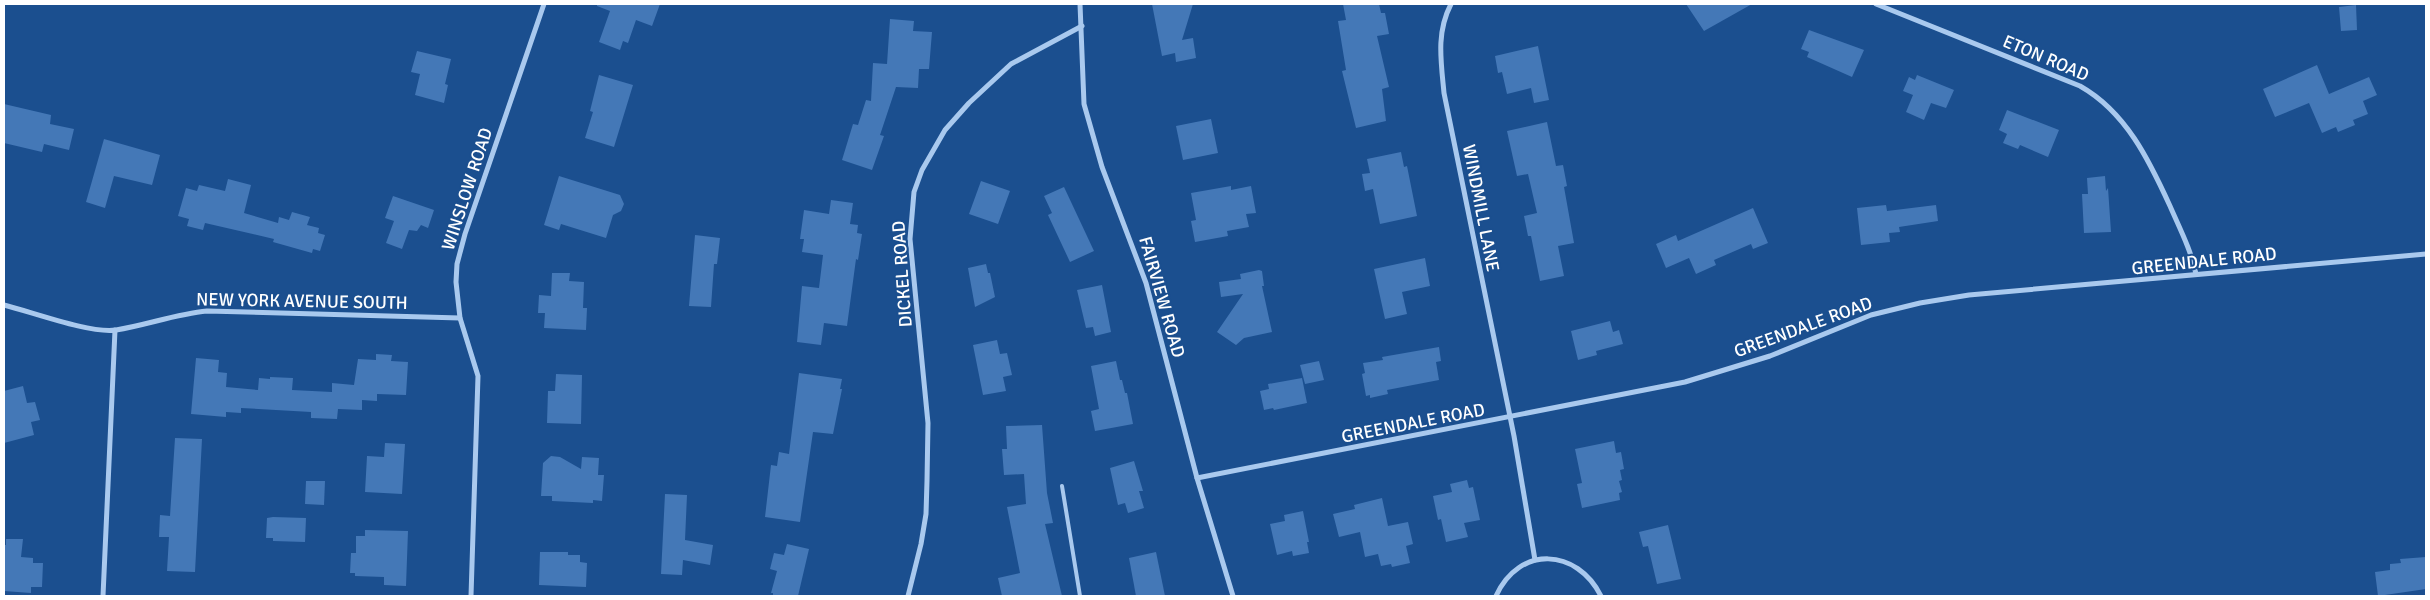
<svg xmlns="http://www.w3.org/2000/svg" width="2430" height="600" font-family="Signika,sans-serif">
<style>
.building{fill:#4478b7}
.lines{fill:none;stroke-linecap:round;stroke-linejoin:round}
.lane{stroke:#a9c9ee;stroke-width:4}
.street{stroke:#a9c9ee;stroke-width:5}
.labels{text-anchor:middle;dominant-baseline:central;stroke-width:4;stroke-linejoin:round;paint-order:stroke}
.street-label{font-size:18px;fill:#fff;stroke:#1b4f8f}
</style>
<rect width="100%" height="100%" fill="#1b4f8f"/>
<g class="building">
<path d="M597,4H660L652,26L636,20L628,43L623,41L620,50L599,42L610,11L597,6Z"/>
<path d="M1152,4H1193L1182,40L1193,38L1196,58L1176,62L1175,53L1162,56Z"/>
<path d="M1343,4H1379L1381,13H1385L1389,34L1377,36L1389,87L1382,89L1386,121L1356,128L1342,71L1346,70L1338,21L1346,20Z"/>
<path d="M1686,4H1752L1704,31Z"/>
<path d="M2356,5L2357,30L2341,31L2339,7Z"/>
<path d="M890,19L914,21L913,31L932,32L929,69H919L918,88L896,87L880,135L884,136L872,170L842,160L853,124L858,125L866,100L871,101L873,63L887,64Z"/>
<path d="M1809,30L1864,50L1852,77L1807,57L1809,52L1801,49Z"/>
<path d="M1538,46L1549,100L1534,103L1531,88L1507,94L1502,72L1498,73L1495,56Z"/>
<path d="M417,51L451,59L445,84L448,85L444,103L415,95L420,74L411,72Z"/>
<path d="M2317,65L2329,94L2369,77L2377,95L2363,101L2368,114L2353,120L2355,125L2338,132L2336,127L2322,133L2309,103L2275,117L2263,89Z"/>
<path d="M599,75L633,85L614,147L585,138L593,112L590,111Z"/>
<path d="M1917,75L1954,90L1946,108L1931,103L1924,120L1906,112L1913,95L1903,91L1909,77L1915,80Z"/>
<path d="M4,104L51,115L50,124L74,129L69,150L44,144L42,152L4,143Z"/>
<path d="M2007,110L2059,130L2048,157L2020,145L2018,149L2003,143L2007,134L1999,130Z"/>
<path d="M1211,119L1218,153L1183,160L1176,126Z"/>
<path d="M1547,122L1556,166L1563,165L1567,186L1564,187L1574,243L1558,246L1564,276L1540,281L1531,236H1528L1524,216L1537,213L1528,174L1517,176L1507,131Z"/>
<path d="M104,139L160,155L152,185L114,176L105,208L86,202Z"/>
<path d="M1401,152L1404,167L1407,166L1417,216L1380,224L1373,189L1365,191L1362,174L1370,173L1367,159Z"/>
<path d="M559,176L620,195L624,204L621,211L613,215L606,238L561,224L559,230L544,225Z"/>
<path d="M2105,176L2106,191L2108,188L2111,232L2084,233L2082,194H2088L2087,178Z"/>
<path d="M228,179L251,185L244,213L278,223L279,217L289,220L292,212L310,217L307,225L319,228L318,233L325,235L320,251L313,249L312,253L273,242L274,239L205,223L203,230L187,226L189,219L178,216L186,188L197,191L199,185L225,191Z"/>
<path d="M981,181L1010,191L998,224L969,214Z"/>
<path d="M1231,186V190L1251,186L1256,213L1246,214L1249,227L1227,231L1228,236L1195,242L1191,221L1196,220L1191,193Z"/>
<path d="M1064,187L1094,251L1070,262L1048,215L1052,213L1044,196Z"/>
<path d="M393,196L434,210L428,228L421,225L417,231L409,230L402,249L386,243L394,221L385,218Z"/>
<path d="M831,200L853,203L850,224L858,225L857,233L862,234L858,260L856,259L847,326L824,323L821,345L797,342L802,286L819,288L823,255L802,252L804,239H800L804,210L829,214Z"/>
<path d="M1886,205L1887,211L1936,205L1938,221L1899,227L1900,232L1889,233L1890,242L1861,245L1857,208Z"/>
<path d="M1753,208L1768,243L1753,249L1751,244L1714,260L1716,265L1696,274L1689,258L1666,268L1656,244L1676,235L1678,241Z"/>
<path d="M695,235L720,238L717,264H714L711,307L689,306Z"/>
<path d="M1425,258L1430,286L1402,292L1407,314L1385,319L1374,269Z"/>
<path d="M986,264L988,273H990L995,297L975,307L968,268Z"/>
<path d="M1259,270L1262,271L1264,286H1262L1272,332L1244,338L1236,345L1217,332L1243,294L1221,297L1219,282L1241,279L1240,274Z"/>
<path d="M552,273H570L569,281L584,282L583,308H587L586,330L544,328L545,313H538L539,295L551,296Z"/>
<path d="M1102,285L1111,332L1095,336L1093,327L1086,328L1077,290Z"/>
<path d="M1610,321L1613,332L1619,330L1623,344L1596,351L1597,355L1578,360L1571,331Z"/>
<path d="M997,340L1000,354L1007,353L1012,375L1003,377L1006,391L983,395L973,345Z"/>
<path d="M1439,347L1441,361L1436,362L1439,380L1387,390L1388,394L1370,398V395L1366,396L1362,374L1365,373L1363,363L1383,360L1382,357Z"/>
<path d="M376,354L392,355L391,361L408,362L406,395L377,394V401L362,400V410L338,409L337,419L311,418V412L241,408V413L226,412V417L191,414L196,358L219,360L218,372L227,373L226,387L258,390L259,378L270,379V377L293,378L292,390L332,392V383L354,385L358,359L376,360Z"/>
<path d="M1116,361L1120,380H1122L1125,393H1127L1133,424L1095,431L1091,411L1099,409L1091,366Z"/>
<path d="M1319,361L1324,380L1305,384L1300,365Z"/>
<path d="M799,373L842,379L840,389H842L833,434L813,432L800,522L765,517L771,465L777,466L779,452L789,454Z"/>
<path d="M556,374L582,375L581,424L547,423L548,391H555Z"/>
<path d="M1302,378L1307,403L1274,410L1273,408L1264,410L1260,391L1269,389L1268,384Z"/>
<path d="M23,386L27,403L35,402L40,420L31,422L34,435L4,443V391Z"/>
<path d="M1042,425L1047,493L1053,523L1045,524L1062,596H1002L998,578L1020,573L1007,507L1026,504L1024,474L1004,475L1002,449H1007L1006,426Z"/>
<path d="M175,438L202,439L195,572L167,571L169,537H159L160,515L170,516Z"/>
<path d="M1614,441L1616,453L1621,452L1624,469L1620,470L1622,480L1619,481L1622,492L1619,493L1620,500L1582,508L1577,484L1582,483L1575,449Z"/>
<path d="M385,443L405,444L402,494L365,492L367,456L384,457Z"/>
<path d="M551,456L560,457L581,469L582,457L599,458L598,475H604L602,501L593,500V503L552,501V496H541L543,463Z"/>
<path d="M1134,461L1143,491H1139L1144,508L1128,513L1125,503L1118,505L1110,468Z"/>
<path d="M1467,480L1469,488L1473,487L1480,520L1464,523L1468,537L1446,542L1441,519L1438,520L1433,496L1452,492L1450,484Z"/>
<path d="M306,481H325L324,505L305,504Z"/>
<path d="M665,494L687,495L685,540L713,545L710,565L683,560L682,575L661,574Z"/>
<path d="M1382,498L1388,526L1408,522L1413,544L1406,546L1410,563L1392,567L1391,564L1381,566L1378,554L1365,557L1360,532L1339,537L1333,514L1355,509L1354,505Z"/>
<path d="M1303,511L1309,542H1307L1309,553L1293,556L1292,551L1277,555L1270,524L1285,521L1284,515Z"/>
<path d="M273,517L306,518L305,542L273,541V538H266L267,518Z"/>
<path d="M1668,525L1681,579L1657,584L1648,546L1643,547L1639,532Z"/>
<path d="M365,530L408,531L406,586L384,585V577L355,576V573H350L351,553H356V536H365Z"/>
<path d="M6,539H23L21,557L33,558V563H43L42,587H31V593L4,591V545H6Z"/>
<path d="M787,544L809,549L798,596H773V593H771L777,571L770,569L774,553L784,555Z"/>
<path d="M540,552H568V555H580V562L587,563L586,587L539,585Z"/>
<path d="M1156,552L1165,596H1136L1129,558Z"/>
<path d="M2426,557V589L2378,596L2375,572L2390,570V564L2401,563L2400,559Z"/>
</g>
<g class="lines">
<path class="lane" d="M1062,486L1080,596"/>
<g class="street">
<path d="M1080,4L1084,104L1102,167L1146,283L1197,478L1233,596"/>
<path d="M1451,4C1436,33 1441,61 1444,93L1514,436L1535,560"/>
<path d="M1876,4L2080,86C2126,112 2149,160 2170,206C2180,229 2191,250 2196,274"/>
<path d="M4,305C32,312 91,334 116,330C147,325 176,314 207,311L460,318"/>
<path d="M1197,478L1685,382L1770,356L1871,315L1920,303L1969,295L2426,254"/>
<path d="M103,596L115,330"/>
<path d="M471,596L478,376L460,318L456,282L457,264L465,234L544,4"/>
<path d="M908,596L921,544L926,514L927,481L928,423L910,239L914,192L922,170L945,130L969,103L1011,64L1082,26"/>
<path d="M1496,596C1519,545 1577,548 1601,596"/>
</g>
</g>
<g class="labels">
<g class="street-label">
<text transform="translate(2046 58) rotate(23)">ETON ROAD</text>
<text transform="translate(467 189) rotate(-72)">WINSLOW ROAD</text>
<text transform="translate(1481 208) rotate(79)">WINDMILL LANE</text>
<text transform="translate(2204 261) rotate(-6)">GREENDALE ROAD</text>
<text transform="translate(902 274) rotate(-94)">DICKEL ROAD</text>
<text transform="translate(1162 297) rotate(74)">FAIRVIEW ROAD</text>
<text transform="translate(302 301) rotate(1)">NEW YORK AVENUE SOUTH</text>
<text transform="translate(1803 327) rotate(-20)">GREENDALE ROAD</text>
<text transform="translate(1413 423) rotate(-11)">GREENDALE ROAD</text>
</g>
</g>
<rect width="2430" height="600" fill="none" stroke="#ffffff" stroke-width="10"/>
</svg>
